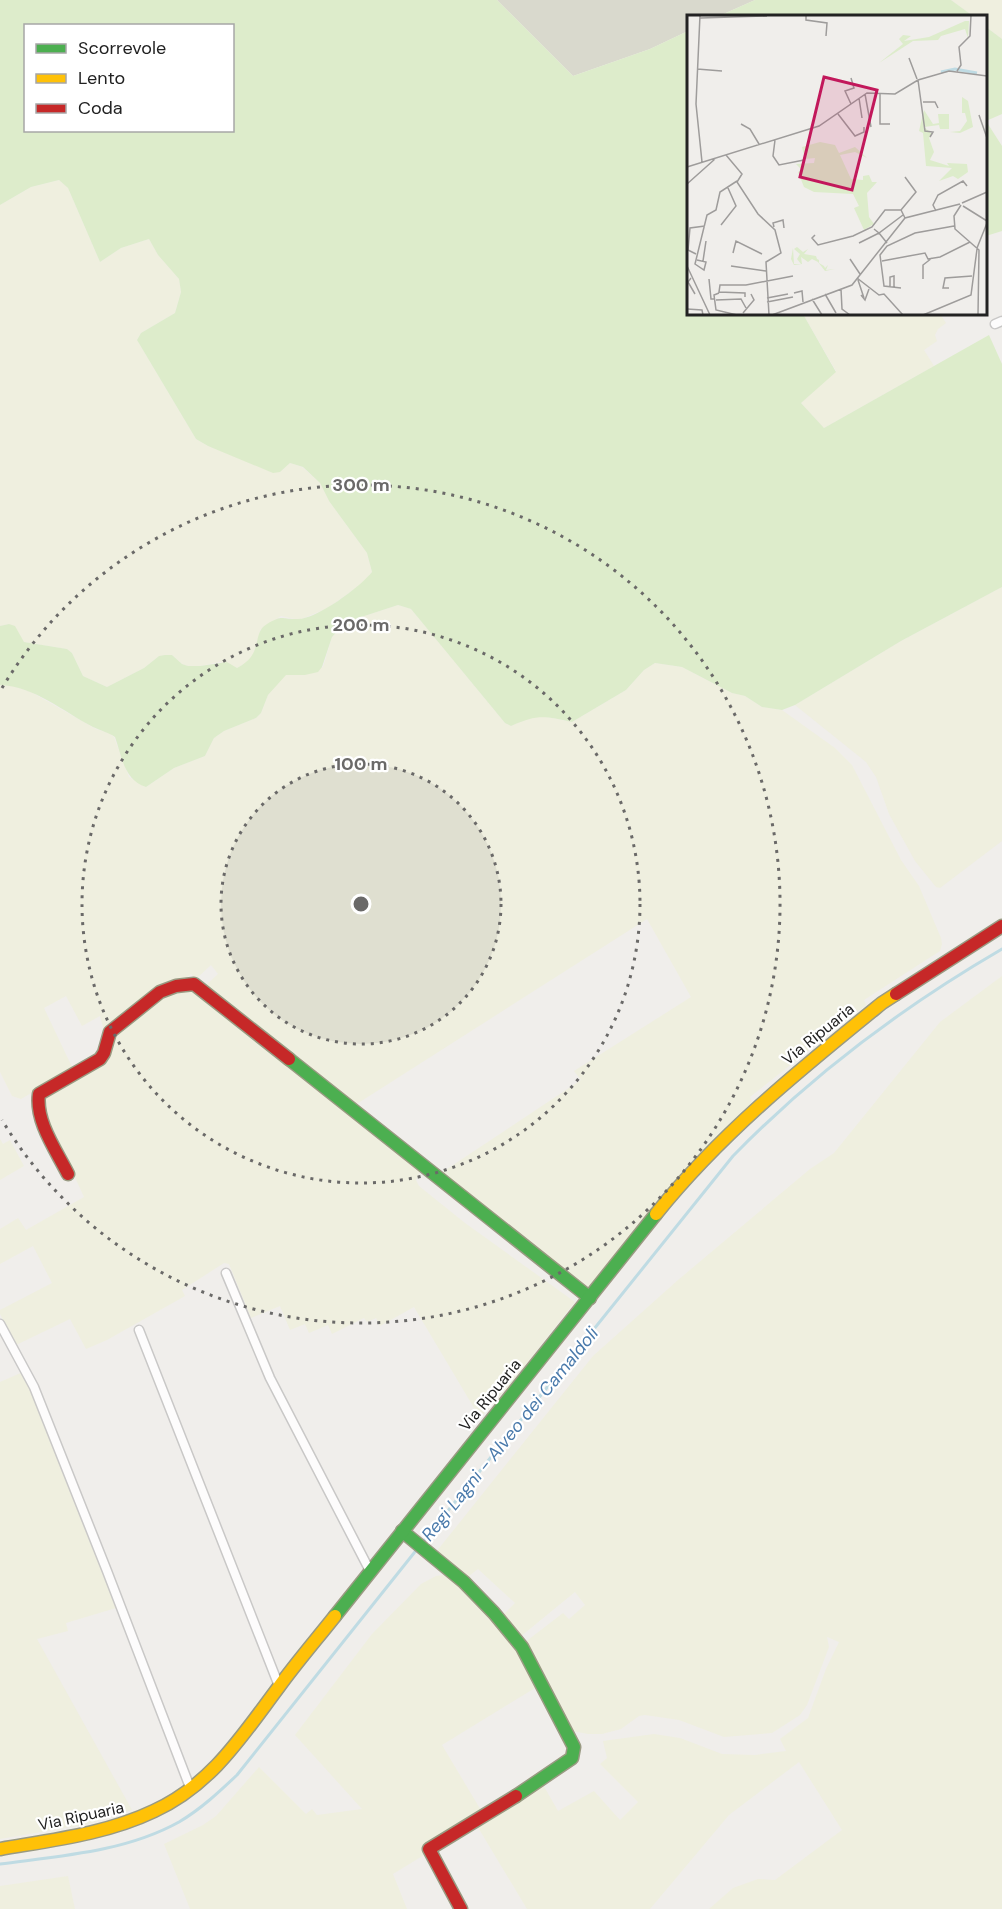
<svg xmlns="http://www.w3.org/2000/svg" width="1002" height="1909" font-family="'DM Sans',sans-serif">
<style>
.construction{fill:#d9d9cd}
.farmland{fill:#efefdf}
.grass{fill:#ddeccb;fill-rule:evenodd}
.lines{fill:none;stroke-linecap:round;stroke-linejoin:round}
.stream{stroke:#bfdbe3;stroke-width:3}
.street-casing{stroke:#c9c8c7;stroke-width:11}
.fast-casing{stroke:#999a82;stroke-width:15}
.slow-casing{stroke:#999a82;stroke-width:15}
.jam-casing{stroke:#999a82;stroke-width:15}
.street{stroke:#fdfcfc;stroke-width:8}
.fast{stroke:#4caf50;stroke-width:12}
.slow{stroke:#ffc107;stroke-width:12}
.jam{stroke:#c62828;stroke-width:12}
.ring{fill:none;stroke:#6a6968;stroke-width:3;stroke-dasharray:3 6}
.labels{text-anchor:middle;dominant-baseline:central;stroke-width:4.5;stroke-linejoin:round;paint-order:stroke}
.street-label{font-size:16px;fill:#222;stroke:#fff}
.water-label{font-size:18px;font-style:italic;fill:#4a7aab;stroke:#fff}
.inset-river{fill:none;stroke:#bfdbe3;stroke-width:3}
.inset-road{fill:none;stroke:#9e9c9b;stroke-width:1.5}
.view{fill:#c2185b;fill-opacity:0.15;stroke:#c2185b;stroke-width:3}
.inset-edge{fill:none;stroke:#222;stroke-width:3}
.centre{fill:#6a6968;stroke:#fff;stroke-width:3}
.ring-label{font-size:18px;text-anchor:middle;font-weight:bold;fill:#6a6968;stroke:#fff;stroke-width:4.5;stroke-linejoin:round;paint-order:stroke}
</style>
<rect width="100%" height="100%" fill="#f0eeeb"/>
<path class="construction" d="M497,0H755L719,16H688V31L650,49L573,76Z"/>
<g class="farmland">
<path d="M951,0H1002V39L986,27V16H973Z"/>
<path d="M59,180L68,188L100,262L121,248L149,239L158,255L179,279L181,292L175,313L141,333L137,340L196,439L208,446L280,472L290,463L302,467L320,483L329,501L367,553L372,572L364,582L328,608L299,620L281,616L260,630L258,643L252,657L248,662L237,668L220,662L200,666H188L182,664L172,655L159,656L144,668L107,687L83,676L72,653L67,649L24,642L9,624L0,626V205L31,187Z"/>
<path d="M803,314H940L946,323L938,329L935,335L937,341L924,350L934,366L824,428L801,403L836,371Z"/>
<path d="M1002,587V841L940,888L936,887L915,861L889,814L876,777L866,762L795,705L901,641Z"/>
<path d="M398,605L411,609L505,723L511,726L529,718L542,716L572,722L626,690L644,670L655,663L682,667L732,693L745,696L762,707L782,710L835,748L852,765L901,860L919,886L941,938L942,944L940,951L864,1000L866,1005L750,1097L752,1102L683,1172L587,1289L438,1175L581,1080L574,1071L691,997L647,919L352,1107L204,987L218,974L211,965L196,979L191,974L186,978L172,982L104,1031L100,1016L82,1026L66,996L44,1008L73,1069L21,1099L12,1096L0,1072V685H9L31,692L96,729L109,733L114,737L129,777L146,787L174,768L205,756L214,738L224,731L256,718L261,713L268,695L286,674L305,675L323,667L332,637L346,622Z"/>
<path d="M1002,976V1909H709L733,1888L758,1879L775,1880L842,1830L799,1762L729,1815L650,1909H527L476,1824L542,1783L558,1811L594,1791L620,1820L638,1802L600,1764L607,1758L603,1741L654,1734L680,1738L722,1754L755,1755L786,1751L780,1739L808,1718L826,1669L839,1642L827,1637L829,1647L807,1705L800,1715L772,1733L724,1737L679,1720L645,1715L639,1716L621,1729L602,1734H588L572,1731L524,1643L563,1613L569,1619L585,1605L575,1592L520,1637L502,1616L515,1603L478,1569L465,1579L436,1552L593,1356L678,1280L810,1169L834,1153L940,1022Z"/>
<path d="M195,988L420,1172L416,1180L419,1186L465,1223L575,1302L508,1387L480,1418L414,1307L380,1326L376,1318L367,1322L364,1318L332,1334L328,1325L309,1333L305,1324L290,1330L280,1306L251,1318L229,1264L224,1263L182,1290L185,1296L107,1340L86,1349L70,1319L16,1345L0,1314V1310L52,1283L33,1246L0,1264V1229L18,1218L26,1230L84,1197L39,1099L90,1068L113,1032L169,990Z"/>
<path d="M0,1139L3,1144L10,1140L24,1166L0,1180Z"/>
<path d="M23,1372L31,1386L116,1608L66,1623L68,1631L37,1639L132,1810L88,1824L0,1839V1382Z"/>
<path d="M443,1575L453,1580L486,1613L514,1648L540,1685L442,1745L482,1812L429,1852L393,1874L407,1909H190L164,1844L203,1825L216,1816L259,1767L306,1814L312,1809L317,1815L362,1809L295,1735L372,1634L421,1584L436,1576Z"/>
<path d="M68,1876L75,1909H0V1886Z"/>
</g>
<g class="grass">
<path d="M0,0H497L573,76L650,49L688,31V314H803L836,372L801,403L824,428L989,335L1002,364V587L901,641L795,705L782,710L762,707L745,696L732,693L682,667L655,663L644,670L626,690L572,722C544,716 538,714 511,726L505,723L411,609L398,605L346,622L332,637L322,667L318,672L305,675H286L268,695L261,713L256,718L224,731L214,738L205,756L174,768L146,787C124,780 122,757 115,737C108,732 101,731 93,727C64,712 34,686 0,685V626L9,624L15,626L24,642L67,649L72,653L83,676L107,687L144,668L159,656L165,655H172L182,664L188,666H200L227,662L237,668C265,654 251,633 267,624C284,614 281,620 298,619C317,619 360,587 372,572L367,553L329,501L320,483L303,467L290,463L280,472L273,473L208,446L196,439L137,340L141,333L175,313L181,292L179,279L158,255L149,239L121,248L100,262L68,188L59,180L31,187L0,205ZM26,26H232V130H26Z"/>
<path d="M755,0H951L973,16H719Z"/>
<path d="M986,27L1002,39V114L986,121L1002,146V231L986,236Z"/>
</g>
<g class="lines">
<g class="stream">
<path d="M422,1543L733,1156C812,1075 904,1006 1002,949"/>
<path d="M0,1864C60,1856 125,1852 179,1822C201,1809 219,1792 237,1775L418,1548"/>
</g>
<defs>
<g id="street">
<path d="M995,324L1002,321"/>
<path d="M226,1273L270,1378L370,1571"/>
<path d="M0,1324L34,1387L107,1571L191,1790"/>
<path d="M139,1330L279,1686"/>
</g>
<g id="fast">
<path d="M289,1059L590,1298"/>
<path d="M402,1531L464,1582L494,1613L522,1647L574,1747L572,1758L516,1796"/>
<path d="M335,1616L656,1214"/>
</g>
<g id="slow">
<path d="M656,1214C721,1133 802,1068 882,1003L896,994"/>
<path d="M0,1849C52,1840 106,1834 154,1811C211,1785 242,1736 278,1688C296,1663 316,1640 335,1616"/>
</g>
<g id="jam">
<path d="M896,994L1002,926"/>
<path d="M68,1174C56,1150 35,1121 39,1094L100,1059L104,1053L110,1032L160,992L176,986L194,984L289,1059"/>
<path d="M461,1909L429,1849L516,1796"/>
</g>
</defs>
<use href="#street" class="street-casing"/>
<use href="#fast" class="fast-casing"/>
<use href="#slow" class="slow-casing"/>
<use href="#jam" class="jam-casing"/>
<use href="#street" class="street"/>
<use href="#fast" class="fast"/>
<use href="#slow" class="slow"/>
<use href="#jam" class="jam"/>
</g>
<circle cx="361" cy="904" r="140" fill="#6a6968" fill-opacity=".12"/>
<g class="ring">
<circle cx="361" cy="904" r="140"/>
<circle cx="361" cy="904" r="279"/>
<path d="M2 688A419 419 0 1 1 2 1120"/>
</g>
<g class="labels">
<g class="street-label">
<text transform="translate(818 1034) rotate(-39)">Via Ripuaria</text>
<text transform="translate(490 1395) rotate(-51)">Via Ripuaria</text>
<text transform="translate(81 1816) rotate(-12)">Via Ripuaria</text>
</g>
<g class="water-label">
<text transform="translate(510 1434) rotate(-51)">Regi Lagni - Alveo dei Camaldoli</text>
</g>
</g>
<g transform="translate(687 15)">
<rect width="300" height="300" fill="#f0eeeb"/>
<path d="M278,6H282L281,23L278,14L254,21L251,25L226,26L192,48L216,29L212,24L216,20L224,21L217,26L242,22ZM275,82L281,86L286,112L273,118L263,117L273,116L280,106L278,98H275ZM237,95L246,109L252,108L251,99H262V114H253L252,110L237,112L245,119L242,123L247,137L243,145L262,151L260,148L280,149L281,157L271,164L266,161L252,166L265,153L239,151L236,118L232,116ZM133,127L148,130L152,138L168,132L180,143L168,137L153,140L164,164L176,165V161L182,160L185,167H190L180,178L182,202L187,209L177,215L167,193L172,191L166,179L127,177L117,172L111,157L115,155L109,149L127,148L128,143L118,144L115,132ZM110,232L116,237L121,234L117,239L129,241L130,244L132,245V248L137,251L138,253L141,250L139,255L148,254L138,256L131,247L125,244L121,247L114,242L115,249L107,250L104,244L106,233L107,249H114L110,244L113,239L107,234Z" fill="#ddeccb"/>
<path class="inset-river" d="M254,57L268,54L290,58"/>
<path class="inset-road" d="M13,0L9,89L15,147M119,0V5L140,8L139,21M13,3L80,1M222,43L230,64M10,54L35,56M270,56L274,50L272,32L283,21L284,0M231,65L238,116L246,117L243,122M300,66V99M193,78V109H203M178,79L184,112M172,83L175,103M236,87H248L251,93M164,89L158,76L167,73L164,63M151,99L168,121L177,117V112M292,100L300,123M54,109L63,114L72,129M88,125L86,141L92,150L117,145M39,140L55,159L50,167L71,199L88,215L94,238L79,247L82,300M0,152L132,111L180,78L208,79L231,65L262,56L300,61M0,169L28,144M275,188L300,177M274,190L267,201L268,214L292,235L291,300M276,191L300,206M214,195L229,177L218,162M249,196L246,190L251,180L276,166L280,171M34,210L49,191L41,173M87,212L86,208L96,205L97,213M187,214L192,218L216,200M128,220L125,223L131,230L166,221L185,212L198,195H214L218,203M172,228L192,218L200,228M290,233L300,208M46,238L49,226L75,239M9,239L1,235L3,213L18,211M163,244L173,259M10,245L19,247L17,255L8,249L20,200L29,195L33,177L50,166M16,246L19,226M195,246L238,238L241,244L253,242L283,227M0,251L23,300M44,251L79,256M4,263L1,267L8,279M170,263L192,280L197,279L216,300M22,264L24,284H28M236,264V250L245,243M171,265L177,283M203,272V262L207,261V272M214,273L197,271L193,240L200,231L228,218L267,211M262,273H256L258,263L285,261M154,274L155,294L163,300M32,278L27,280L29,295L50,300M107,278L115,276L116,287M138,279L149,298M174,280L178,285L182,274M58,282V278L32,277L33,270H59L106,261M80,283L101,279M125,284L135,300M29,285L54,284L59,293M80,287L106,282M0,294L15,295L16,300M56,298L67,285L64,279M85,300L165,270L218,203L273,189M236,300L284,280L290,234"/>
<path class="view" d="M137,62L190,75L165,175L113,162Z"/>
<rect width="300" height="300" class="inset-edge"/>
</g>
<circle cx="361" cy="904" r="9" class="centre"/>
<g class="ring-label">
<text x="361" y="491">300 m</text>
<text x="361" y="631">200 m</text>
<text x="361" y="770">100 m</text>
</g>
<rect x="24" y="24" width="210" height="108" fill="#ffffff" stroke="#a7a7a7" stroke-width="1.5"/>
<rect x="36" y="44" width="30" height="9" fill="#4caf50" stroke="#a7a7a7" stroke-width="1.5"/>
<text x="78" y="54" font-size="18" fill="#222222">Scorrevole</text>
<rect x="36" y="74" width="30" height="9" fill="#ffc107" stroke="#a7a7a7" stroke-width="1.5"/>
<text x="78" y="84" font-size="18" fill="#222222">Lento</text>
<rect x="36" y="104" width="30" height="9" fill="#c62828" stroke="#a7a7a7" stroke-width="1.5"/>
<text x="78" y="114" font-size="18" fill="#222222">Coda</text>
</svg>
